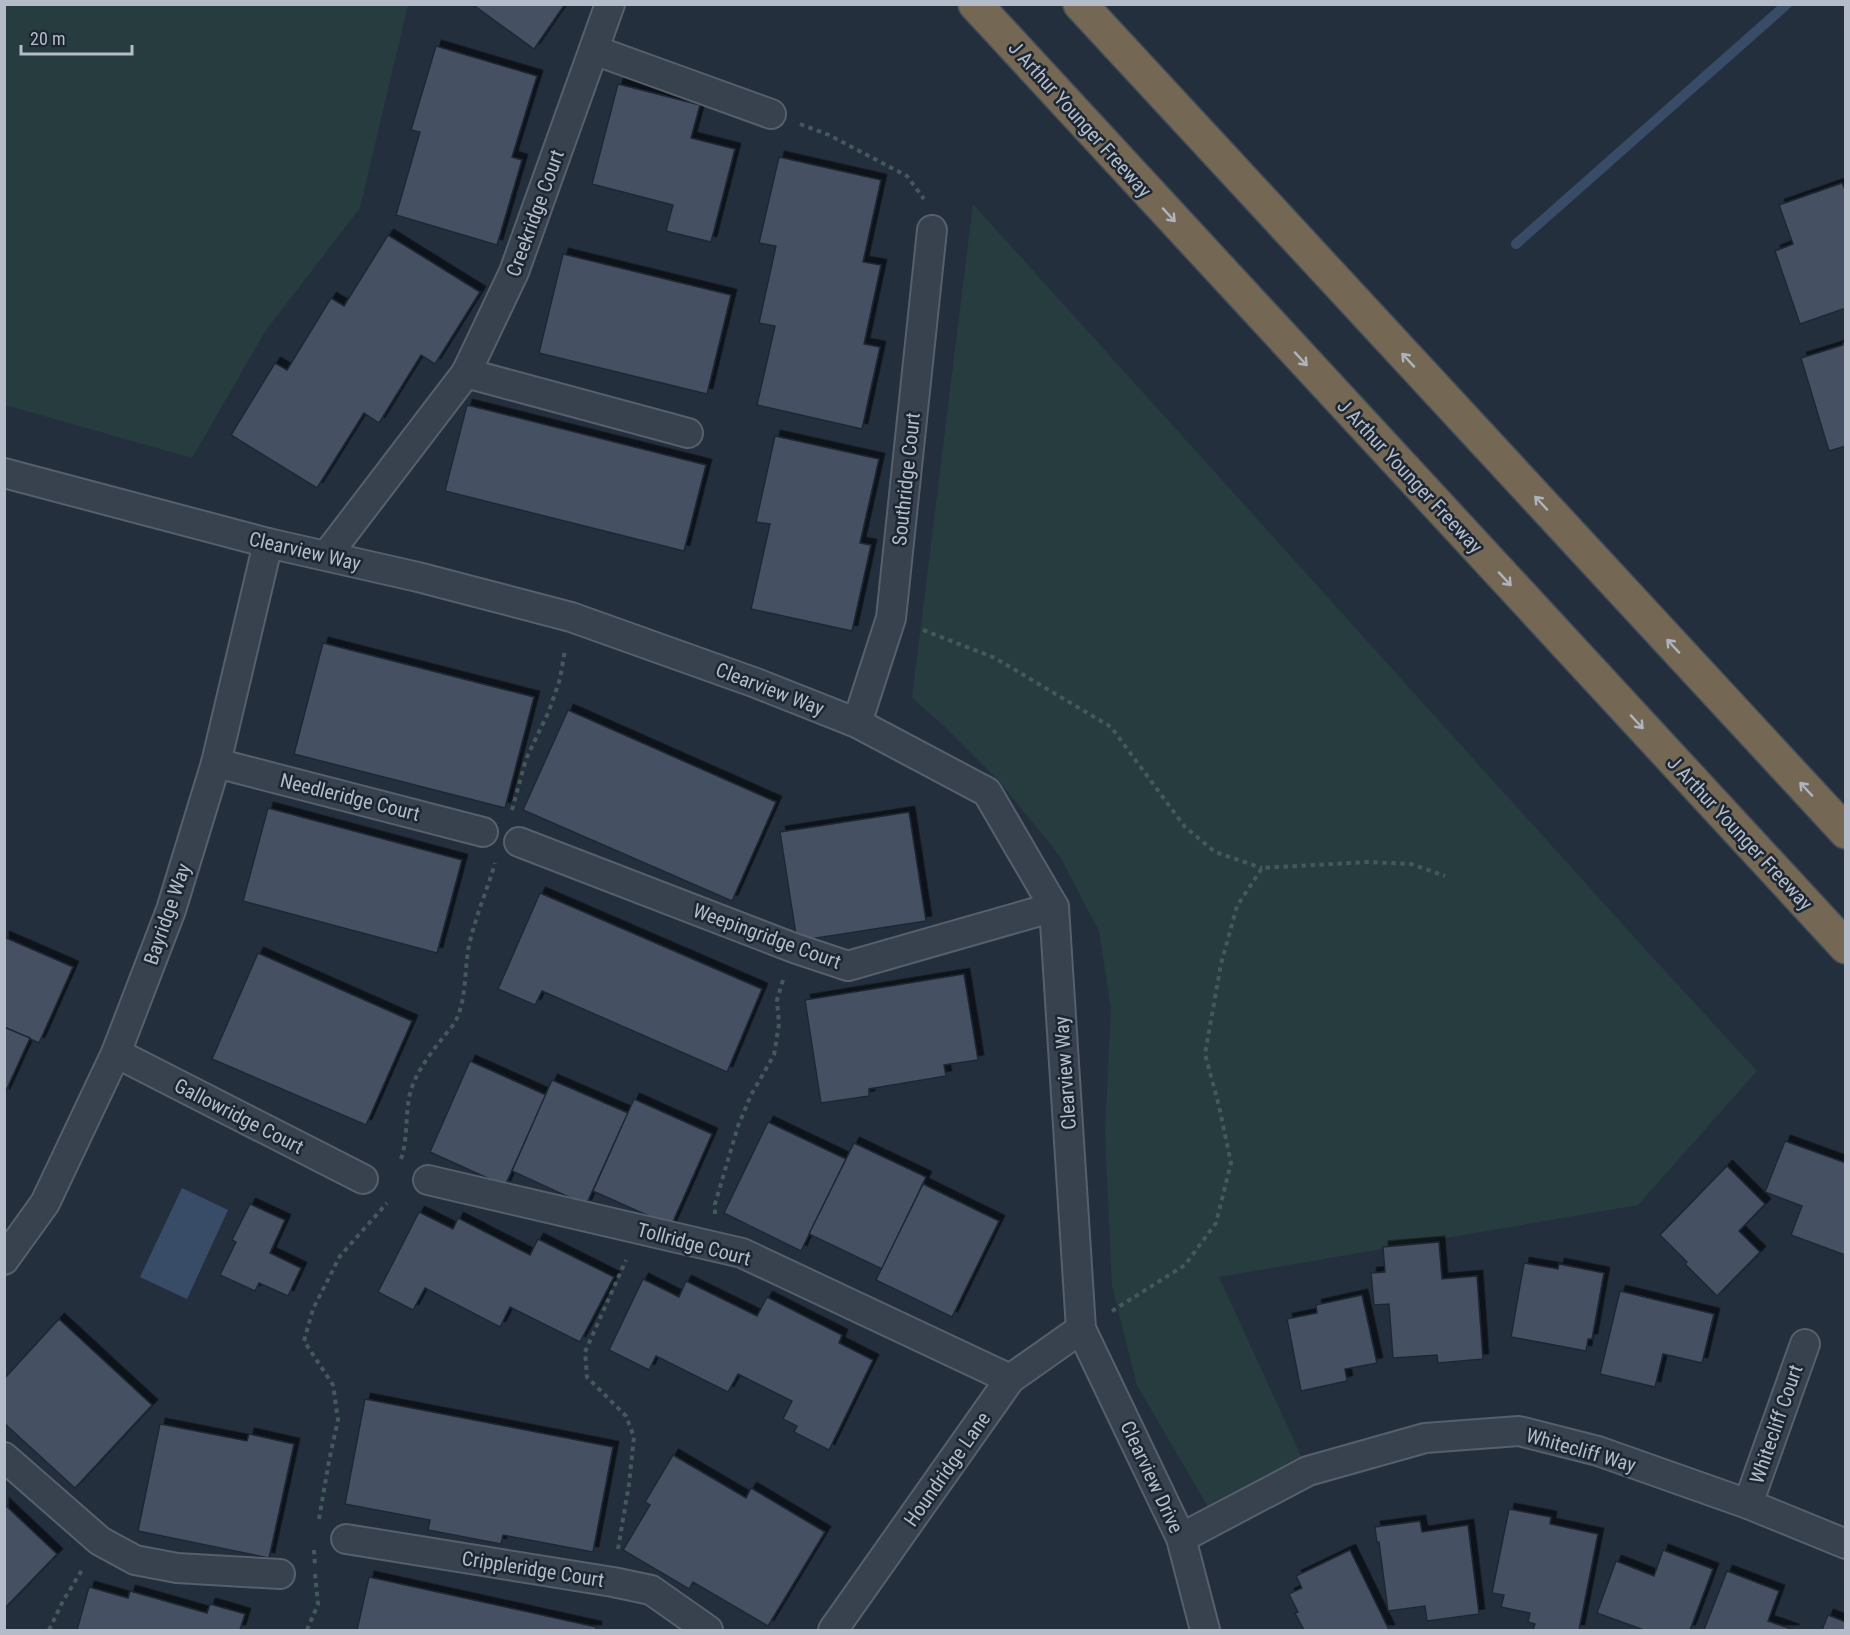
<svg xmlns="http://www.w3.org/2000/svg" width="1850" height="1635" font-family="'Roboto Condensed',sans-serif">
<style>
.green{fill:#263c3f}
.water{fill:#394c67}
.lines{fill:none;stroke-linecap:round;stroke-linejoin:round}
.stream{stroke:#394c67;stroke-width:10}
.building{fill:#455162;stroke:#1f2835;stroke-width:1.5;filter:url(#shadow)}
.minor-casing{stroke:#565f6c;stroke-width:32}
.motorway-casing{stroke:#434c59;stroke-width:36}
.path{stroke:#44595c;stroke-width:4;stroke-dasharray:4.5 4.5;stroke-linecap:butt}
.minor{stroke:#38414e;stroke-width:28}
.motorway{stroke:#746855;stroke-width:33}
.oneway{stroke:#aeb4bd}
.labels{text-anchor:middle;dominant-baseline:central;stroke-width:5;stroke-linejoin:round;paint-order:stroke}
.street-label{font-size:20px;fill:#b4bcc9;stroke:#1d2633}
</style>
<defs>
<filter id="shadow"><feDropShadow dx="5.5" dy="-5.5" stdDeviation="0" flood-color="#0009"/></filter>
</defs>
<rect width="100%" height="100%" fill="#242f3e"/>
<g class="green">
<path d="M4,5H408L360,208L266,330L192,458L5,405Z"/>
<path d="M973,204L1643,947L1757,1071L1638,1205L1219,1277L1308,1471L1215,1519L1137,1385L1112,1286L1105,1132L1111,1009L1099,931L1059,855L999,781L945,727L912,698Z"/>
</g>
<path class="water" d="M182,1188L228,1210L187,1299L140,1277Z"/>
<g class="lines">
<path class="stream" d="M1516,244L1787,4"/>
</g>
<g class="building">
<path d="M472,4H565L534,49Z"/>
<path d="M436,46L537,76L512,157L522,160L497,245L396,215L420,132L411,130Z"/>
<path d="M618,84L700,105L691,138L735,149L711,242L666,231L673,205L592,184Z"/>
<path d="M779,157L881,180L863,262L881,265L864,344L880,347L862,429L757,405L775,326L759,323L776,246L759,243Z"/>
<path d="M1842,183L1846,192V308L1800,324L1775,251L1793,244L1779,205Z"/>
<path d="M388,235L480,292L435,364L421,355L379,423L364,413L317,488L231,435L275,363L287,370L331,298L344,306Z"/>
<path d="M563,254L731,295L707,394L539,353Z"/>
<path d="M1846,342V446L1829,451L1801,358L1843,345V343Z"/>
<path d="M467,405L706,465L684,551L445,491Z"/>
<path d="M775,436L879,459L860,543L871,545L852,631L751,609L770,524L756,522Z"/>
<path d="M323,643L534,697L505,808L294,754Z"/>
<path d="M568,710L776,802L732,901L523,810Z"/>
<path d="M268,808L462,860L437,953L243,901Z"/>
<path d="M909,812L926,921L797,941L780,832Z"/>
<path d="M540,893L762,989L727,1072L542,991L535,1005L498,989Z"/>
<path d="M4,937L73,967L39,1043L4,1027Z"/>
<path d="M258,953L412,1021L366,1125L212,1059Z"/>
<path d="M964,974L978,1060L944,1065L946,1076L869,1089V1096L821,1103L805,1000Z"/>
<path d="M4,1027L30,1038L4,1095Z"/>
<path d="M470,1061L546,1095L505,1186L430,1152Z"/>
<path d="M552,1080L628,1113L586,1205L512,1171Z"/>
<path d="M634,1099L712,1134L671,1226L593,1191Z"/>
<path d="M768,1122L846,1159L801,1251L724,1213Z"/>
<path d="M1785,1141L1846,1163L1845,1255L1791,1235L1802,1206L1765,1192Z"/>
<path d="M854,1143L926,1177L882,1269L809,1234Z"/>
<path d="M1727,1166L1765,1204L1739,1231L1760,1252L1717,1296L1685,1264L1687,1262L1660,1235Z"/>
<path d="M923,1184L999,1221L952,1317L876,1280Z"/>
<path d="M250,1204L285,1220L270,1253L301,1268L288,1296L259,1283L255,1291L220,1275L236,1242L232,1240Z"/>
<path d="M419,1212L453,1229L458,1218L530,1255L538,1239L614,1277L580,1342L510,1307L500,1327L425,1288L413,1310L378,1292Z"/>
<path d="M1439,1242L1442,1279L1477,1276L1483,1359L1438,1363L1437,1355L1393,1358L1389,1304L1374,1305L1371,1273L1385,1272L1383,1247Z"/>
<path d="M1524,1263L1558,1269L1559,1264L1604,1273L1592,1339H1588L1586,1351L1511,1337Z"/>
<path d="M643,1279L679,1297L686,1281L757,1316L767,1297L842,1335L839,1343L873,1360L829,1450L794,1432L797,1426L783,1419L792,1401L738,1374L728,1392L656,1356L649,1370L609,1350Z"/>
<path d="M1620,1291L1714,1314L1702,1363L1663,1354L1655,1387L1600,1374Z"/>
<path d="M1362,1295L1377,1363L1345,1369L1347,1381L1301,1391L1287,1319L1317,1313L1316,1305Z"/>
<path d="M59,1319L152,1405L75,1488L4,1423V1379Z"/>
<path d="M365,1399L613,1447L593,1552L503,1535L501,1544L428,1530L430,1520L345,1504Z"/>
<path d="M160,1424L247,1441L249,1434L294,1444L269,1558L138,1531Z"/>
<path d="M673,1455L746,1498L751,1488L825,1532L768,1626L693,1582L689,1589L623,1550L650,1505L645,1502Z"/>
<path d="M4,1504L57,1554L4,1609Z"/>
<path d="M1509,1509L1551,1517L1550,1524L1598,1534L1579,1630H1533L1535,1624L1528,1622L1530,1613L1501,1607L1504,1595L1492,1593Z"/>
<path d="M1420,1521L1422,1532L1468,1525L1479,1614L1427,1621L1425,1606L1388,1611L1379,1542L1377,1543L1375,1527Z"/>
<path d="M1350,1550L1389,1630H1304L1295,1613L1298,1612L1289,1594L1302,1588L1296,1576Z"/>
<path d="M1663,1550L1713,1569L1690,1630H1644L1597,1613L1616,1561L1654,1576Z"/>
<path d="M1727,1571L1779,1591L1768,1621L1794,1630H1704Z"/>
<path d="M369,1577L596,1627V1630H357Z"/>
<path d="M89,1587L128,1598L130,1591L207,1613L210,1604L245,1614L240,1630H77Z"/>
<path d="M1828,1615L1846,1622V1630H1822Z"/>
</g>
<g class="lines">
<defs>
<g id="minor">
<path d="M594,50L771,114"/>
<path d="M466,373L688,433"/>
<path d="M4,473L268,543L418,577L571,617L756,683L857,723L987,792L1054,907L1081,1329L1181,1538L1205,1630"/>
<path d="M327,555L466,373L514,272L610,4"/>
<path d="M857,723L891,618L932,230"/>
<path d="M216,763L483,832"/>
<path d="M519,842L794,948L848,966L1054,907"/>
<path d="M116,1053L363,1179"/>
<path d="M428,1180L742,1253L1010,1379"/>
<path d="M4,1260L45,1203L116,1053L171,910L216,763L268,543"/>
<path d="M4,1457L100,1541L135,1560L177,1568L280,1574"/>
<path d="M1748,1504L1805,1344"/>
<path d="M1181,1538L1308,1471L1425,1438L1519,1431L1598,1451L1748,1504L1846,1544"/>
<path d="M346,1539L613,1582L651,1590L708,1630"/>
<path d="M833,1630L1010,1379L1081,1329"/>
</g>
<g id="motorway">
<path d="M975,4L1846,947"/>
<path d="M1080,4L1846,832"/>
</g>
</defs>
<use href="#minor" class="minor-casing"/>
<use href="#motorway" class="motorway-casing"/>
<g class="path">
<path d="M800,124L829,135L907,176L924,199"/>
<path d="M923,630L995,658L1111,727L1185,827L1215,852L1262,868"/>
<path d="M512,810L526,759L549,711L560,679L565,650"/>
<path d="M401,1159C409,1136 404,1110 412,1087C418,1070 430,1054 441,1040C446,1033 454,1026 457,1018C467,995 464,970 469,946C475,917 487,891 495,863"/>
<path d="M715,1214V1204L738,1126L751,1095L774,1055L779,1024L777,1000L783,980"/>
<path d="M1112,1311L1185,1265L1216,1223L1231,1163L1219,1106L1205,1054L1221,964L1237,906L1262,868L1368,862L1411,864L1445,876"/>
<path d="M319,1519L329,1461L338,1420L333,1385L304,1341L313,1309L340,1256L387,1203"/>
<path d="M618,1549L629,1484L634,1437L626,1416L587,1377L585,1352L626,1260"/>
<path d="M314,1550L315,1566"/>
<path d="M49,1630L63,1601L82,1570"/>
<path d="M307,1630L318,1604L315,1574"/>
</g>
<use href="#minor" class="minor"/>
<use href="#motorway" class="motorway"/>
</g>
<defs><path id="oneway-shaft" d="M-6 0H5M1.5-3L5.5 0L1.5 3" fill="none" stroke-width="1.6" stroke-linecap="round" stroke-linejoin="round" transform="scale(1.5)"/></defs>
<g class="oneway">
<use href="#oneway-shaft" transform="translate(1169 215) rotate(47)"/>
<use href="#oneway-shaft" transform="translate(1301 359) rotate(47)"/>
<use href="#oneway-shaft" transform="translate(1408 360) rotate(-133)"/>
<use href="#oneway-shaft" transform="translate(1541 503) rotate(-133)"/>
<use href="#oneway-shaft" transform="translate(1505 579) rotate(47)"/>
<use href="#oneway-shaft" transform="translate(1673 646) rotate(-133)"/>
<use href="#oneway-shaft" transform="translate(1637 722) rotate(47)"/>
<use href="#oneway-shaft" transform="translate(1806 789) rotate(-133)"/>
</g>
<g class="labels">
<g class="street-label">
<text transform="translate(1080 119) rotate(48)">J Arthur Younger Freeway</text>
<text transform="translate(535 213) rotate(-70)">Creekridge Court</text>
<text transform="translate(1410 476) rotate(47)">J Arthur Younger Freeway</text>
<text transform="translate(906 479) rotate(-84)">Southridge Court</text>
<text transform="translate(305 551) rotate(13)">Clearview Way</text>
<text transform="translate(770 689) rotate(21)">Clearview Way</text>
<text transform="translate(350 797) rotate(14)">Needleridge Court</text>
<text transform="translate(1740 833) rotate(47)">J Arthur Younger Freeway</text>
<text transform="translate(167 914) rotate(-71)">Bayridge Way</text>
<text transform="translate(767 936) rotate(20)">Weepingridge Court</text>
<text transform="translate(1065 1073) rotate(-94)">Clearview Way</text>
<text transform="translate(239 1116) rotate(27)">Gallowridge Court</text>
<text transform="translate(694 1244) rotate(15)">Tollridge Court</text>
<text transform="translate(1776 1424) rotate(-71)">Whitecliff Court</text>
<text transform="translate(1581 1450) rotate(16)">Whitecliff Way</text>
<text transform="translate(947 1469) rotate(-55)">Houndridge Lane</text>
<text transform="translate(1152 1477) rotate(65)">Clearview Drive</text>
<text transform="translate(533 1569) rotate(9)">Crippleridge Court</text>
</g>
</g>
<rect width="1850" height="1635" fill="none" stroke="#b4bcc9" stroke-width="12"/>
<path d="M21 45v9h111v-9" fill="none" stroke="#b4bcc9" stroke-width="3"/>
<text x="30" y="45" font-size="18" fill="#b4bcc9" stroke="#1d2633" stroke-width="4.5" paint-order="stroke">20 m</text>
</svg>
